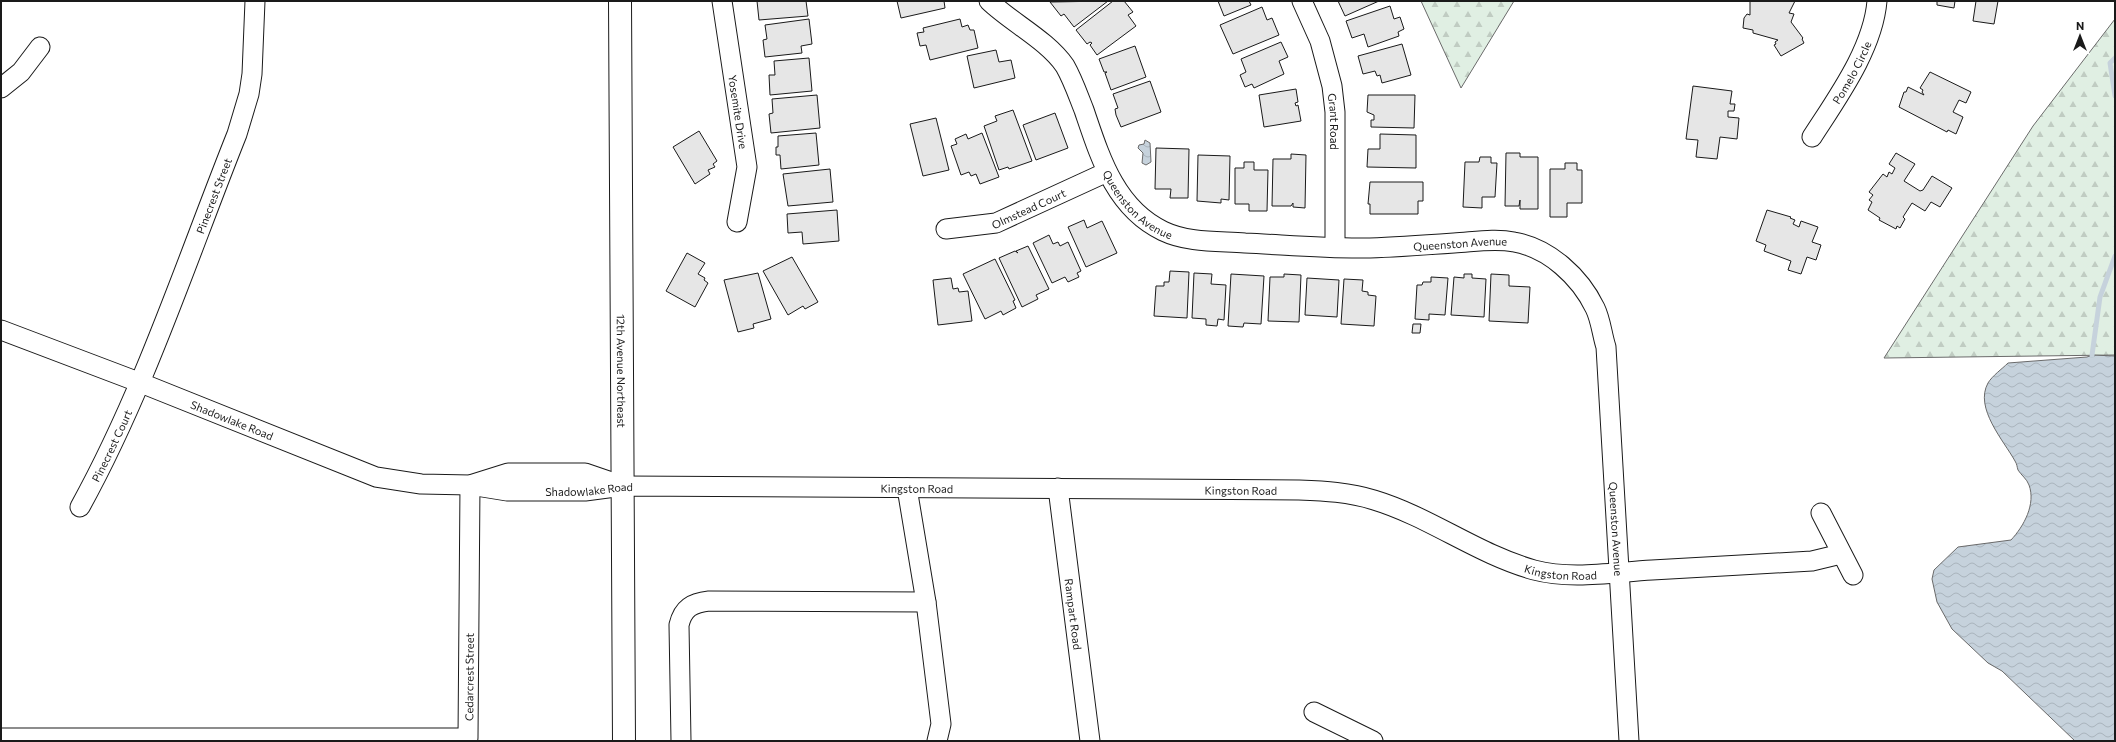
<svg xmlns="http://www.w3.org/2000/svg" width="2116" height="742" font-family="Commissioner,sans-serif">
<style>
.forest{fill:url(#forest-firs);stroke:#6a6a6a}
.water{fill:url(#water-waves);stroke:#6a6a6a}
.lines{fill:none;stroke-linecap:round;stroke-linejoin:round}
.stream{stroke:#c6d2dc;stroke-width:5}
.building{fill:#e6e6e6;stroke:#1a1a1a}
.minor-casing{stroke:#1a1a1a;stroke-width:21}
.major-casing{stroke:#1a1a1a;stroke-width:24}
.minor{stroke:#fff;stroke-width:19}
.major{stroke:#fff;stroke-width:22}
.labels{text-anchor:middle;dominant-baseline:central;stroke-width:3;stroke-linejoin:round;paint-order:stroke}
.street-label{font-size:11px;fill:#1a1a1a;stroke:#fff}
</style>
<defs>
<pattern id="forest-firs" width="22" height="20" patternUnits="userSpaceOnUse"><rect width="22" height="20" fill="#e0efe3"/><path d="M5 1l3.5 6h-7zM16 11l3.5 6h-7z" fill="#c0ccc2"/></pattern>
<pattern id="water-waves" width="16" height="10" patternUnits="userSpaceOnUse"><rect width="16" height="10" fill="#c6d2dc"/><path d="M0 5q4-4 8 0t8 0" fill="none" stroke="#aab4bc"/></pattern>
</defs>
<rect width="100%" height="100%" fill="#fff"/>
<g class="forest">
<path d="M1421,1H1514L1461,88Z"/>
<path d="M2115,19V355L1884,358L2033,126Z"/>
</g>
<g class="water">
<path d="M1145,140L1150,143L1151,162L1146,165L1142,163L1143,153L1138,148L1139,145L1144,144Z"/>
<path d="M2092,355L2115,356V741H2075L2002,671L1988,663L1952,629L1937,602L1932,579L1934,570L1958,547L2011,540C2024,526 2036,504 2029,485C2027,479 2021,475 2018,470C2017,467 2017,464 2015,461C2004,441 1974,408 1988,383C1992,376 2002,369 2008,363L2087,357Z"/>
</g>
<g class="lines">
<g class="stream">
<path d="M2115,58L2110,63L2115,96"/>
<path d="M2092,355L2100,297L2115,256"/>
</g>
</g>
<g class="building">
<path d="M757,1H806L808,16L759,20Z"/>
<path d="M897,1H944L945,8L901,18Z"/>
<path d="M1108,1L1074,27L1064,14L1061,16L1050,2Z"/>
<path d="M1113,1H1124L1133,12L1128,15L1136,26L1097,55L1090,45L1092,43L1090,42L1087,44L1076,30Z"/>
<path d="M1218,1H1249L1251,5L1224,16Z"/>
<path d="M1338,1H1379L1345,16Z"/>
<path d="M1750,1H1795L1789,13L1794,14L1791,22L1803,38L1802,39L1804,43L1781,56L1774,45L1776,44L1775,42L1778,40L1753,33V30L1743,28L1744,18L1747,14L1750,15Z"/>
<path d="M1937,1H1955L1954,8L1937,5Z"/>
<path d="M1976,1H1998L1994,24L1973,21Z"/>
<path d="M1390,6L1394,19L1400,17L1404,29L1398,32L1399,36L1368,47L1364,34L1352,38L1346,21Z"/>
<path d="M1262,7L1267,20L1272,18L1279,35L1233,54L1220,25Z"/>
<path d="M809,19L812,44L801,46L802,53L765,57L763,40L767,39L765,25Z"/>
<path d="M960,19L962,27L968,25L970,30H974L978,48L930,60L926,45L920,46L917,33L924,32L923,28Z"/>
<path d="M1281,42L1288,57L1279,61L1284,74L1254,88L1252,84L1245,87L1240,75L1246,72L1241,59Z"/>
<path d="M1402,44L1411,75L1382,83L1380,75L1377,76L1375,71L1363,74L1358,56Z"/>
<path d="M1135,46L1146,77L1111,90L1105,73L1107,72H1104L1099,59Z"/>
<path d="M996,50L999,62L1011,60L1015,78L974,88L967,56Z"/>
<path d="M809,58L812,91L770,95L769,75H775L774,61Z"/>
<path d="M1930,72L1971,92L1966,103L1959,100L1953,112L1963,117L1956,134L1948,130L1947,132L1899,107L1904,92H1906L1908,87L1924,95L1922,92L1923,90L1920,88Z"/>
<path d="M1150,81L1161,112L1121,127L1116,115L1115,109L1118,108L1113,94Z"/>
<path d="M1693,86L1732,91L1730,104H1735L1734,111H1728V117L1739,118L1737,139L1720,137L1717,159L1696,157L1698,140L1686,139Z"/>
<path d="M1296,89L1298,102L1295,103L1296,106L1298,105L1301,121L1264,127L1259,95Z"/>
<path d="M817,95L820,128L771,133L769,114L773,113L772,99Z"/>
<path d="M1368,95H1415L1414,128L1371,127V120H1374V115L1367,112Z"/>
<path d="M1013,110L1032,161L1009,169L1008,167L999,170L984,126L997,121L995,116Z"/>
<path d="M1055,113L1068,148L1036,160L1023,125Z"/>
<path d="M936,118L949,170L923,176L910,124Z"/>
<path d="M699,131L717,161L713,164L715,167L708,170L710,174L695,184L673,147Z"/>
<path d="M816,133L819,165L781,169L780,155H776V147H778V136Z"/>
<path d="M982,133L999,177L980,184L976,174L971,176L969,172L961,175L951,146L957,144L955,139L966,134L968,139Z"/>
<path d="M1380,134L1416,135V168L1367,167L1368,149H1380Z"/>
<path d="M1156,148L1189,149L1188,198H1170L1171,189H1155Z"/>
<path d="M1506,153H1520V157H1538V209H1520V200L1519,206H1505Z"/>
<path d="M1896,153L1915,164L1904,181L1920,191L1923,190L1932,176L1952,188L1940,207L1931,202L1925,211L1912,203L1903,217L1905,219L1900,228L1897,226L1896,229L1879,220L1880,218L1868,210L1872,202L1869,200L1873,195L1869,192L1883,174L1887,177L1889,172L1892,174L1895,168L1889,164Z"/>
<path d="M1291,154L1306,155L1305,208L1293,207V203L1291,206H1272L1273,159H1291Z"/>
<path d="M1198,155L1230,156L1229,200L1221,199V203L1197,201Z"/>
<path d="M1480,157H1491V163H1497L1495,197H1482V208L1463,207L1465,162H1479Z"/>
<path d="M1244,162H1254V170H1268L1267,211H1249V204H1235V168H1244Z"/>
<path d="M1565,163H1577V170H1582V203H1567V217H1550V169H1565Z"/>
<path d="M830,169L833,202L788,206L783,174Z"/>
<path d="M1370,182H1423V201H1418V214H1370V204H1368Z"/>
<path d="M837,210L839,241L803,244L802,232L788,233L787,214Z"/>
<path d="M1767,210L1791,217L1790,218L1795,220L1793,224L1799,227L1801,221L1818,227L1812,242L1821,245L1816,260L1807,257L1801,274L1788,270L1791,261L1764,251L1766,245L1756,241Z"/>
<path d="M1084,220L1087,228L1102,221L1117,253L1086,267L1068,227Z"/>
<path d="M1049,235L1053,244L1058,242L1060,246L1068,242L1081,271L1077,273L1079,277L1068,282L1065,277L1052,283L1033,243Z"/>
<path d="M1028,246L1049,289L1036,295L1038,299L1022,307L999,258L1015,251L1018,253L1016,251Z"/>
<path d="M687,253L705,263L698,274L705,278L704,280L708,283L695,307L666,291Z"/>
<path d="M792,257L818,302L805,309L803,306L788,315L763,271Z"/>
<path d="M995,259L1015,300L1013,301L1016,308L1003,315L1001,311L985,319L963,274Z"/>
<path d="M1170,271L1189,272L1187,318L1154,316L1156,286H1164V282H1169Z"/>
<path d="M758,273L771,319L753,324L754,328L738,332L724,280Z"/>
<path d="M1194,273L1212,274L1211,284L1226,285L1224,320L1218,319L1217,326L1206,325V319L1192,318Z"/>
<path d="M1231,274L1264,276L1261,324L1244,323L1243,327L1228,326Z"/>
<path d="M1284,274L1301,275L1299,322L1268,321L1270,277H1284Z"/>
<path d="M1464,274H1472V278L1486,279L1484,317L1451,315L1454,277L1464,278Z"/>
<path d="M1491,274L1509,275V286L1530,287L1528,323L1489,321Z"/>
<path d="M1431,277L1448,278L1445,315L1429,314V320L1415,319L1417,285H1422L1423,282H1431Z"/>
<path d="M951,278L953,289L958,288L959,292L968,291L972,321L938,325L933,280Z"/>
<path d="M1307,278L1339,280L1337,317L1305,315Z"/>
<path d="M1344,279L1363,280L1362,291L1368,292V295L1376,296L1374,326L1341,324Z"/>
<path d="M1413,324H1421L1420,333H1412Z"/>
</g>
<g class="lines">
<defs>
<g id="minor">
<path id="s1" d="M722,1L747,167L737,222"/>
<path id="s2" d="M989,1C1012,23 1047,40 1065,66C1073,80 1078,95 1084,110C1100,157 1115,208 1163,231C1188,243 1218,241 1245,243C1287,245 1328,249 1370,248C1398,247 1426,245 1454,243C1473,242 1495,238 1514,242C1549,248 1580,277 1595,308C1601,320 1602,335 1606,347L1629,741"/>
<path id="s3" d="M1302,1L1320,41L1332,86L1335,112V247"/>
<path d="M1,88L21,72L40,47"/>
<path id="s4" d="M1812,137C1837,98 1873,49 1877,1"/>
<path id="s5" d="M946,229L996,223L1107,172"/>
<path id="s6" d="M1,330L141,383L376,477L421,484L470,485L507,491H585L623,486L1299,490C1324,491 1349,492 1374,500C1430,517 1477,554 1534,570C1572,580 1614,572 1652,570C1705,567 1759,564 1812,561L1841,554"/>
<path d="M473,484L508,473H585L620,485"/>
<path d="M907,488L926,602L941,724L937,741"/>
<path id="s7" d="M1058,488L1090,741"/>
<path id="s8" d="M80,507C145,389 187,259 237,134L249,94L252,74L255,1"/>
<path d="M1821,513L1853,575"/>
<path d="M1314,712L1373,741"/>
<path id="s9" d="M1,738H468L470,485"/>
<path d="M681,741L679,625C683,608 692,603 709,601L926,602"/>
</g>
<g id="major">
<path id="s10" d="M620,1L624,741"/>
</g>
</defs>
<use href="#minor" class="minor-casing"/>
<use href="#major" class="major-casing"/>
<use href="#minor" class="minor"/>
<use href="#major" class="major"/>
</g>
<g class="labels">
<g class="street-label">
<text stroke="none"><textPath href="#s4" startOffset="76">Pomelo Circle</textPath></text>
<text stroke="none"><textPath href="#s1" startOffset="112">Yosemite Drive</textPath></text>
<text stroke="none"><textPath href="#s3" startOffset="126">Grant Road</textPath></text>
<text stroke="none"><textPath href="#s8" startOffset="339">Pinecrest Street</textPath></text>
<text stroke="none"><textPath href="#s2" startOffset="260">Queenston Avenue</textPath></text>
<text stroke="none"><textPath href="#s5" startOffset="86">Olmstead Court</textPath></text>
<text stroke="none"><textPath href="#s2" startOffset="596">Queenston Avenue</textPath></text>
<text stroke="none"><textPath href="#s10" startOffset="370">12th Avenue Northeast</textPath></text>
<text stroke="none"><textPath href="#s6" startOffset="248">Shadowlake Road</textPath></text>
<text stroke="none"><textPath href="#s8" startOffset="69">Pinecrest Court</textPath></text>
<text stroke="none"><textPath href="#s6" startOffset="617">Shadowlake Road</textPath></text>
<text stroke="none"><textPath href="#s6" startOffset="945">Kingston Road</textPath></text>
<text stroke="none"><textPath href="#s6" startOffset="1269">Kingston Road</textPath></text>
<text stroke="none"><textPath href="#s2" startOffset="981">Queenston Avenue</textPath></text>
<text stroke="none"><textPath href="#s6" startOffset="1605">Kingston Road</textPath></text>
<text stroke="none"><textPath href="#s7" startOffset="127">Rampart Road</textPath></text>
<text stroke="none"><textPath href="#s9" startOffset="528">Cedarcrest Street</textPath></text>
</g>
</g>
<rect width="2116" height="742" fill="none" stroke="#1a1a1a" stroke-width="4"/>
<g transform="translate(2080 36)" stroke="#ffffff" stroke-width="3" paint-order="stroke">
<path d="M0-3L7 15L0 10L-7 15Z" fill="#1a1a1a"/>
<text y="-6" font-size="11" font-weight="bold" text-anchor="middle" fill="#1a1a1a">N</text>
</g>
</svg>
